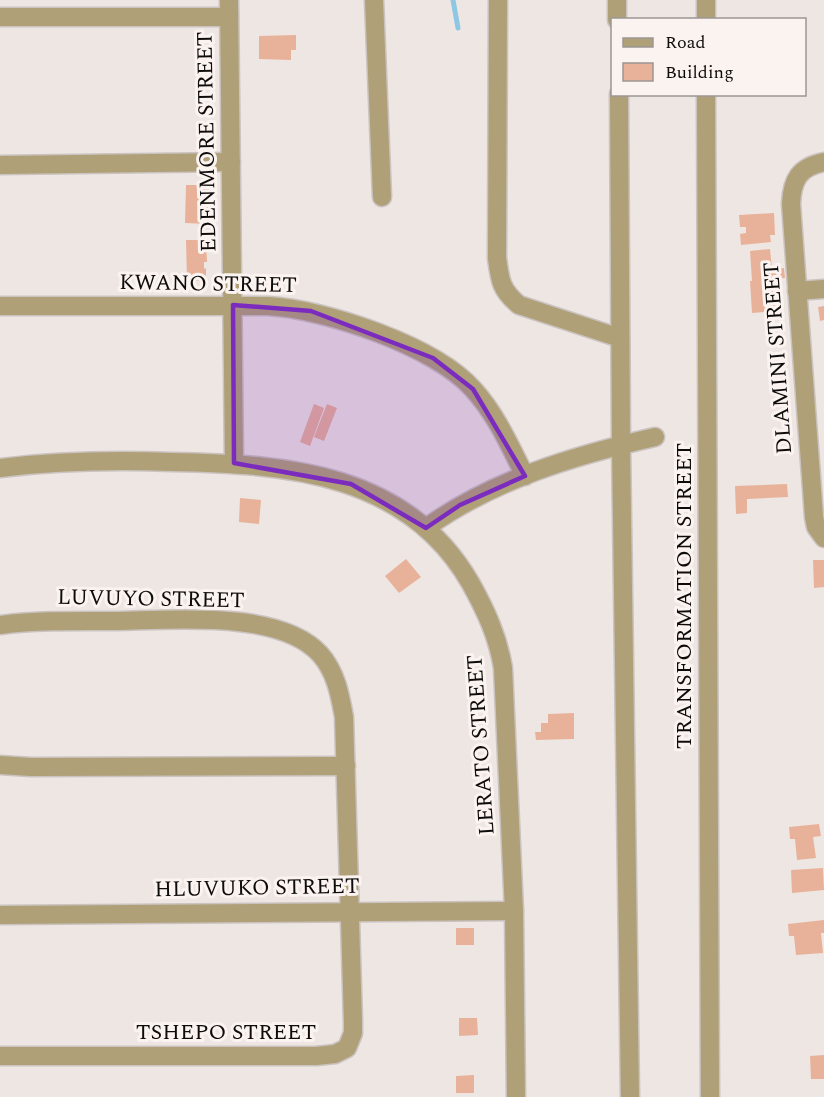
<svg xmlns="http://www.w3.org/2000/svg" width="824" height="1097" font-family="Spectral,serif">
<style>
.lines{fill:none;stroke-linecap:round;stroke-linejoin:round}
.stream{stroke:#8ec7e4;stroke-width:5}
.building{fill:#e8b29a}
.minor-casing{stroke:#cac3c0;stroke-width:21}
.minor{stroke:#afa077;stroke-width:18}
.marked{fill:#7b2cbf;fill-opacity:0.2;stroke:#7b2cbf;stroke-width:4.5;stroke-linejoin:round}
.labels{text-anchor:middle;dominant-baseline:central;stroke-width:6;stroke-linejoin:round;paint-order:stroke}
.street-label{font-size:22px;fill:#0e0c0b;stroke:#fbf3f0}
</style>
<rect width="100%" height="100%" fill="#eee6e3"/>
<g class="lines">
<path class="stream" d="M453,0L458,28"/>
</g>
<g class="building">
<path d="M296,35V50H291V60L259,59V36Z"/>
<path d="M186,185H209L208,224L185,223Z"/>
<path d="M774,213L775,235H770L771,242L741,245L740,234L746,233V227H740L739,215Z"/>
<path d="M186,240H206L207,262H204V269L206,268V280L187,281Z"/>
<path d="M770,249L772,269L784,268L785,278L760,280H781V290H778V298H774L775,311L752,313L750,281H752L750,251Z"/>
<path d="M824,306V320L820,321L818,307Z"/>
<path d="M314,404L324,408L310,446L300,442Z"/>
<path d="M327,404L337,408L324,441L314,437Z"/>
<path d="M787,484L788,497L747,499V513L736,514L735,486Z"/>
<path d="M240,498L261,500L259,524L239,522Z"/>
<path d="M406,559L421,577L399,593L385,576Z"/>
<path d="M813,560H824V587L814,588Z"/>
<path d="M574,713V739L536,740L535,732H541V723H548V714Z"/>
<path d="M819,824L821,836L813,837L816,858L797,860L795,839H790L789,827Z"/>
<path d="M823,868L824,890L792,893L791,870Z"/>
<path d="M824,920V933H821L823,953L796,955L794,936H789L788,924Z"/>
<rect x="456" y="928" width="18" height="17"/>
<path d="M459,1018H477L478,1035L459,1036Z"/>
<path d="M824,1055V1079H811L810,1056Z"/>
<path d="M474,1075V1093H456V1076Z"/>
</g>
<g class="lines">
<defs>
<g id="minor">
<path d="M229,0L234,463"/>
<path d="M374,0L382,197"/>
<path d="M498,0L497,258C500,281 501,290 519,305L620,338"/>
<path d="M617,0V20"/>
<path d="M706,0V20"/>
<path d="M0,17H229"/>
<path d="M619,94L621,445L630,1097"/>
<path d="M706,94L710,1097"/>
<path d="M824,162C799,167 792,180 791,204L814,517L816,527L824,538"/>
<path d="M0,165L231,162"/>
<path d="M797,291L824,289"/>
<path d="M0,306H268C325,309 435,346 473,389C496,414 510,446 525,476"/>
<path d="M0,468C57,461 115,460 172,462C287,464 408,473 471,584C486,611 498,637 503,668L514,911L516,1097"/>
<path d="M426,528C492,480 576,455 655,437"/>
<path d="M0,625C39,620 79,621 118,621C174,620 280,610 320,654C336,672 340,695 344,717L353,1022V1033L347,1048L335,1054L316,1056H0"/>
<path d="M0,765L31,767L346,766"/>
<path d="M0,915L514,911"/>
</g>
</defs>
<use href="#minor" class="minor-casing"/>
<use href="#minor" class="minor"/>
</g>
<path class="marked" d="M233,305L311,311L433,358L473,389L525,476L460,505L426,528L351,484L234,463Z"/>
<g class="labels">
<g class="street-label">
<text transform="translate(207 142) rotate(-91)">EDENMORE STREET</text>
<text transform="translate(208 284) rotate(1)">KWANO STREET</text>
<text transform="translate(778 358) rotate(-94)">DLAMINI STREET</text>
<text transform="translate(684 596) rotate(-90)">TRANSFORMATION STREET</text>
<text transform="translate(151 599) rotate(1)">LUVUYO STREET</text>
<text transform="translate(481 745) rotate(-94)">LERATO STREET</text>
<text transform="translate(257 888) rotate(-1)">HLUVUKO STREET</text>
<text x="226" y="1032">TSHEPO STREET</text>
</g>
</g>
<rect x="611" y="18" width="195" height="78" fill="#fbf3f0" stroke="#9c9794" stroke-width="1.5"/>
<rect x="623" y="38" width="30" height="9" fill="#afa077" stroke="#9c9794" stroke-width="1.5"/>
<text x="665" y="48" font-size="18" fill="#0e0c0b">Road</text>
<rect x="623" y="63" width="30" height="18" fill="#e8b29a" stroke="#9c9794" stroke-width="1.5"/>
<text x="665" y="78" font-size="18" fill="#0e0c0b">Building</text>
</svg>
